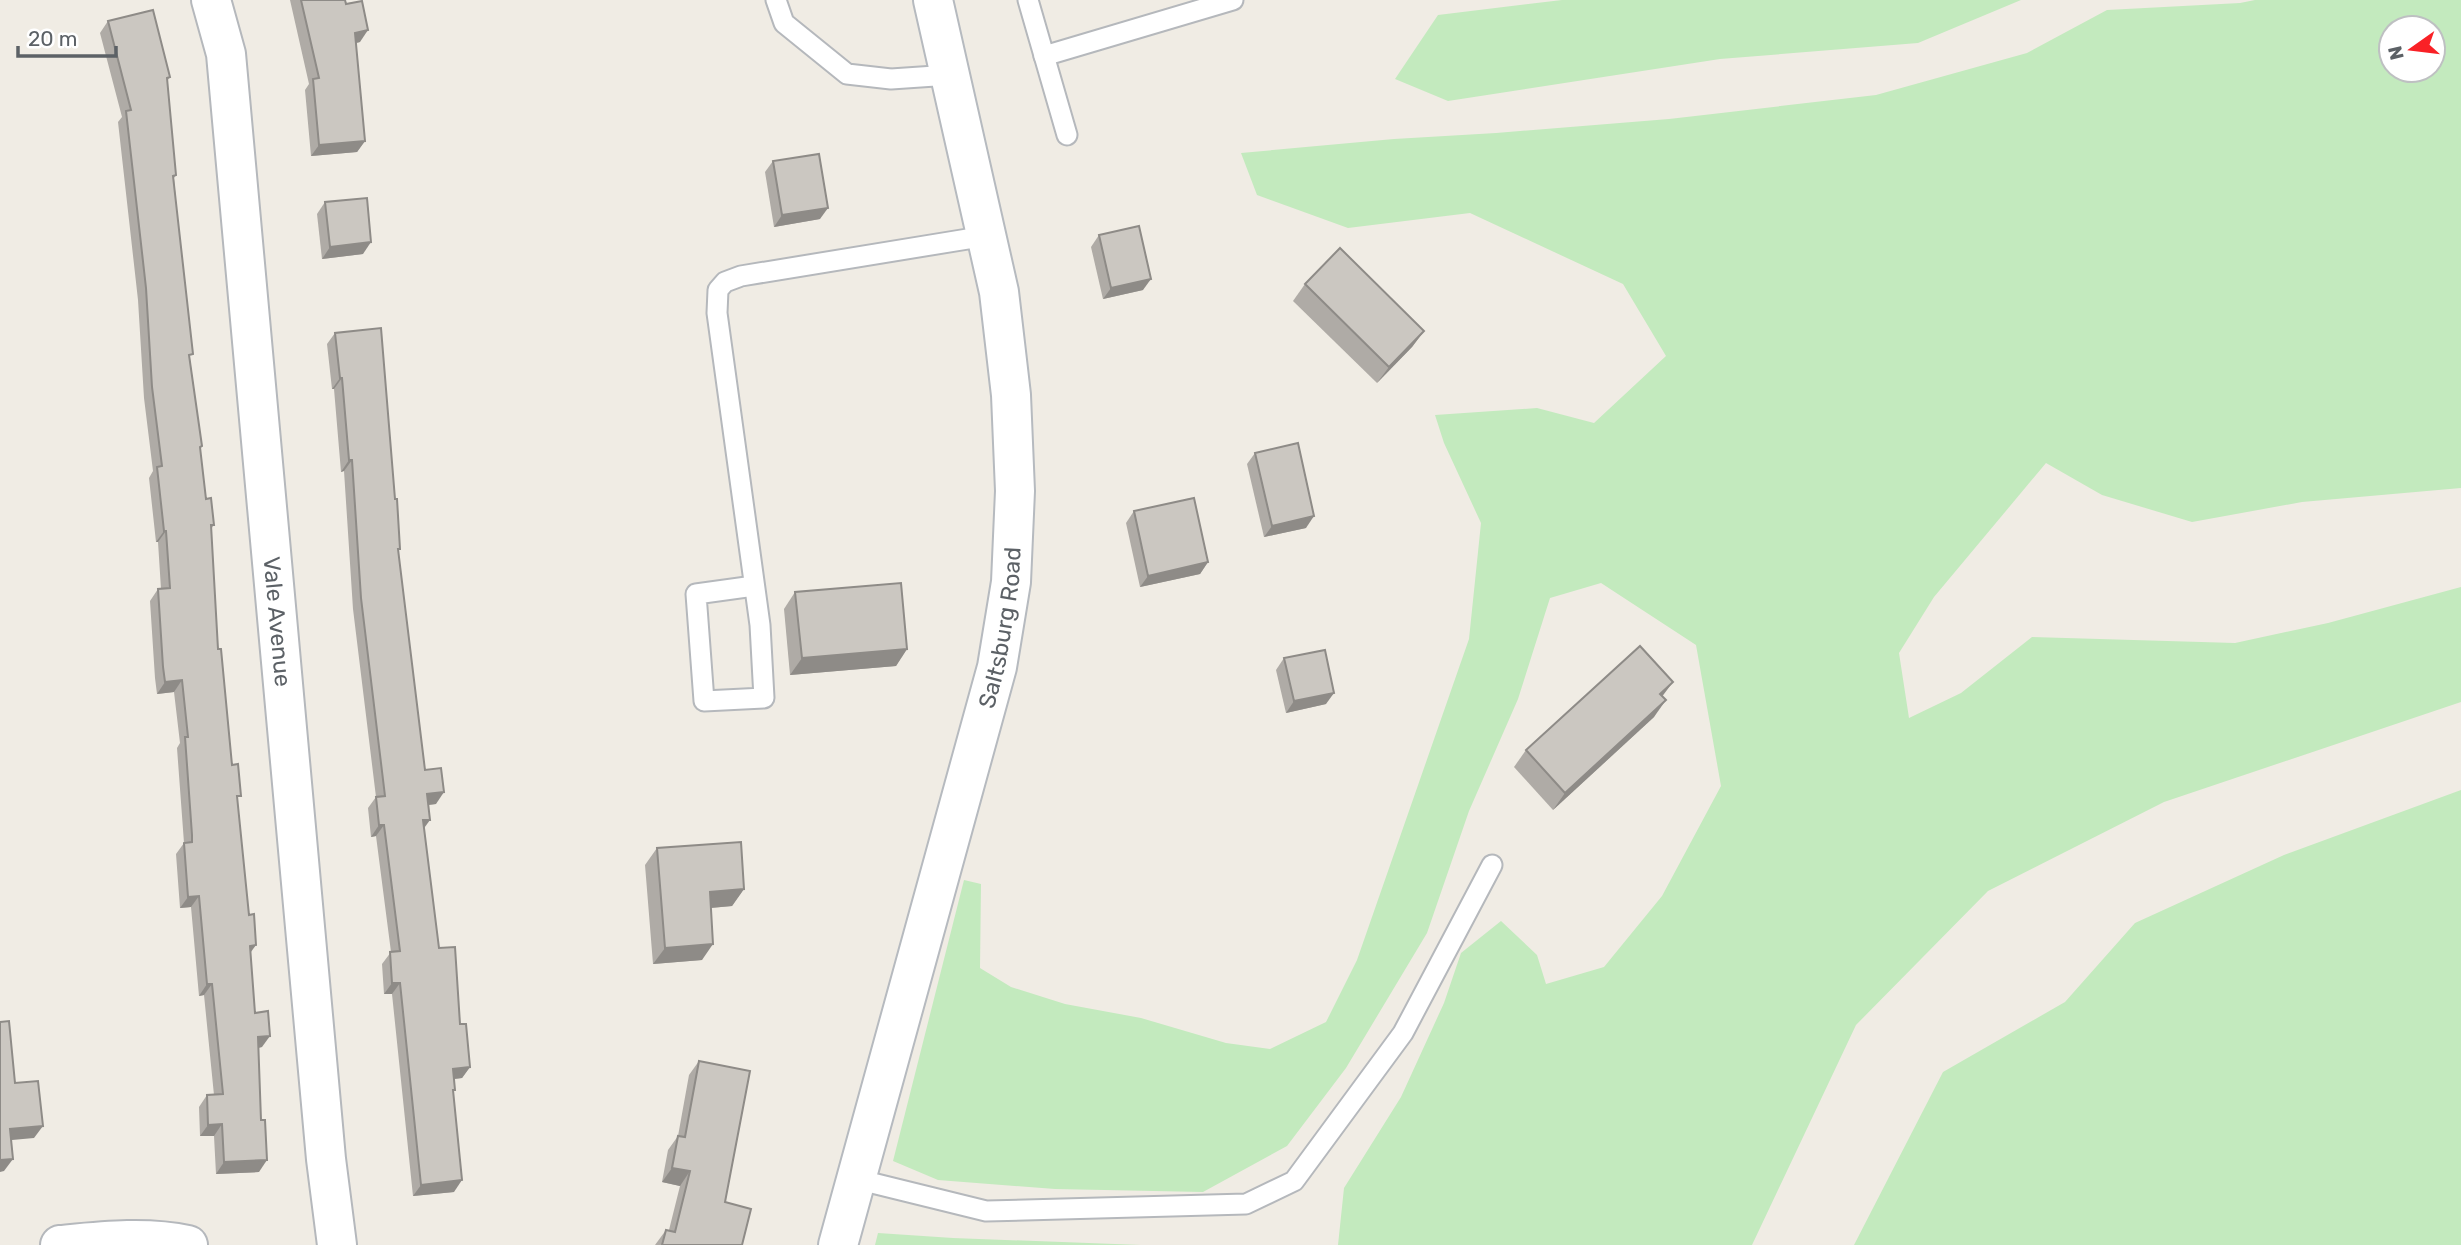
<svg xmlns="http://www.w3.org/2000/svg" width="2461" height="1245" font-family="Rubik,sans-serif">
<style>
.green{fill:#c3eabe;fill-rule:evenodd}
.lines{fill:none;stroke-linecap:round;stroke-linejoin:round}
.service-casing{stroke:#b5b8bc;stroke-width:23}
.minor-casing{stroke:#b5b8bc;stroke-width:42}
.secondary-casing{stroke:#b6babf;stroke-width:42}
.service{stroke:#fff;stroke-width:19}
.minor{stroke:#fff;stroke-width:38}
.secondary{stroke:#fff;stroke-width:38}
.wall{fill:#afaba6}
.shaded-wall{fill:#8e8b87}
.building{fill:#cbc7c1;stroke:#8e8b87;stroke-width:2}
.labels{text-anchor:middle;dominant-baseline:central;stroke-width:5;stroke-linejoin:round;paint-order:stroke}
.street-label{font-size:23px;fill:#5c6166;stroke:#fff}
</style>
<rect width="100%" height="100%" fill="#f0ece4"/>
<g class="green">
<path d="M1562,0H2021L1918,43L1720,59L1448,101L1395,79L1438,15Z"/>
<path d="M2255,0H2461V488L2302,502L2192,522L2102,495L2046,463L1934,597L1899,653L1909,718L1961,693L2032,637L2235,643L2328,623L2461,587V702L2164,802L1988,891L1856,1025L1752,1245H1338L1344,1188L1401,1097L1444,1003L1461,953L1501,921L1537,955L1546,984L1604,967L1662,896L1721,786L1696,645L1601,583L1550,598L1518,699L1469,811L1427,933L1346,1068L1287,1146L1203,1192L1055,1189L938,1180L893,1161L964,880L981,884L980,968L1011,987L1065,1004L1141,1018L1226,1043L1270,1049L1326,1022L1357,960L1469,639L1481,523L1444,443L1435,415L1537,408L1594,423L1666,356L1623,284L1470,213L1348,228L1257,195L1241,153L1394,139L1496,133L1669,119L1876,95L2027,53L2107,10L2240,3ZM2391,28H2433V70H2391Z"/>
<path d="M2461,790V1245H1854L1943,1072L2065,1002L2135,923L2284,855Z"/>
<path d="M878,1233L953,1238L1141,1245H875Z"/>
</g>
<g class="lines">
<defs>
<g id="service">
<path d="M776,0L784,23L847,74L891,79L950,75"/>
<path d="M1028,0L1067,135"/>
<path d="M1044,56L1233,0"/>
<path d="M754,586L696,594L704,701L764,698L760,625L717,313L718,290L725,282L741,276L986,236"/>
<path d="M856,1179L986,1211L1246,1204L1294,1181L1403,1033L1492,865"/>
</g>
<g id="minor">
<path id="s1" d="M211,0L226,54L326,1159L337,1245"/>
<path d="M60,1245C102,1241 146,1236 188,1245"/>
</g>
<g id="secondary">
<path id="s2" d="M838,1245L997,667L1011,582L1015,491L1011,395L999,292L933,0"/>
</g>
</defs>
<use href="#service" class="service-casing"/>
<use href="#minor" class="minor-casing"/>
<use href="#secondary" class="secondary-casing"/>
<use href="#service" class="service"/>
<use href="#minor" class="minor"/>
<use href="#secondary" class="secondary"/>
</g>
<g class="wall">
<path d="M290,0H345L360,42L356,43L365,141L357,152L311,156L305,90L309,84Z"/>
<path d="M108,21L170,77L167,81L176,175L174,178L190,359L202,446L200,449L206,499L214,525L211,529L218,649L237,801L255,1013L262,1047L259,1048V1172L216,1174L214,1136H200L199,1107L207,1095H214L204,995L199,996L191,907L180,908L176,854L184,843L177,748L180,743L174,692L157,694L155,678L150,601L158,589H161L158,542H156L149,478L153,471L144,398L138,300L118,122L122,117L100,33Z"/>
<path d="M773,161L820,219L774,227L765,172Z"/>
<path d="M325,202L363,254L322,259L317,214Z"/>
<path d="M1099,235L1143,290L1103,299L1091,247Z"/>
<path d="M1305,284L1424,331L1412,347L1377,383L1293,301Z"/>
<path d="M335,333L398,552L425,770L436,804L428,805L424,828L439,948L470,1067L462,1078L454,1079V1192L413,1196L392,994H384L382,964L391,952L376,836L371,837L368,808L376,797L353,609L344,471L341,472L334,389H332L327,344Z"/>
<path d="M1255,453L1306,528L1264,537L1247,464Z"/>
<path d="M1134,511L1208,562L1200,574L1140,587L1126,523Z"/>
<path d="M795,592L907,649L896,666L790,675L784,609Z"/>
<path d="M1284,658L1326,704L1286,713L1276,670Z"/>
<path d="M1662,696L1654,717L1553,810L1514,767L1526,750Z"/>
<path d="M657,848L744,889L732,906L711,908L702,960L653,964L645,865Z"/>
<path d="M699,1061L725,1202L742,1245H655L666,1230H669L680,1186L662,1182L668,1150L678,1136L689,1075Z"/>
</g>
<g class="shaded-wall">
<path d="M368,30L360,42L347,45L355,33Z"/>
<path d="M365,141L357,152L311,156L319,145Z"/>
<path d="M828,208L820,219L774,227L782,215Z"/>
<path d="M371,242L363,254L322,259L330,247Z"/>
<path d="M1151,279L1143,290L1103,299L1111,288Z"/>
<path d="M1424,331L1412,347L1377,383L1389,367Z"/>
<path d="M340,378H342L334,389H332Z"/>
<path d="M349,460H352L344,471L341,472Z"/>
<path d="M1314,516L1306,528L1264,537L1272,526Z"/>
<path d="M164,531H166L158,542H156Z"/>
<path d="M1208,562L1200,574L1140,587L1148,576Z"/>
<path d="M907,649L896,666L790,675L802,658Z"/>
<path d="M182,680L174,692L157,694L165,682Z"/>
<path d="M1673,682L1661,698L1660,694Z"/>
<path d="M1334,693L1326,704L1286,713L1294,701Z"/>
<path d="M1666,700L1654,717L1553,810L1565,793Z"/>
<path d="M444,792L436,804L419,806L427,794Z"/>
<path d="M423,820H430L422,831Z"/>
<path d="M379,825H384L376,836L371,837Z"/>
<path d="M744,889L732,906L698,909L710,892Z"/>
<path d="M199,896L191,907L180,908L188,897Z"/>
<path d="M713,944L702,960L653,964L665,948Z"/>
<path d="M256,945L248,956L250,946Z"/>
<path d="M392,983H400L392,994H384Z"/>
<path d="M207,984H212L204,995L199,996Z"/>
<path d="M270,1036L262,1047L250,1049L258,1037Z"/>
<path d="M470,1067L462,1078L445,1080L453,1069Z"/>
<path d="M222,1124L214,1136H200L208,1125Z"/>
<path d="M43,1126L34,1138L1,1141L10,1129Z"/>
<path d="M13,1159L4,1171L0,1172V1160Z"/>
<path d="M267,1160L259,1172L216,1174L224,1162Z"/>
<path d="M672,1168L690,1171L680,1186L662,1182Z"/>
<path d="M462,1180L454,1192L413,1196L421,1185Z"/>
</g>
<g class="building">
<path d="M301,0H345L346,4L362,1L368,30L355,33L365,141L319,145L313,79L319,78Z"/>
<path d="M153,10L170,77L167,78L176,175L173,176L193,354L189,355L202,446L200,447L206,499L211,498L214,525H211L218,649H221L232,765L238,764L241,796H237L249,915L254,914L256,945L250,946L255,1013L268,1011L270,1036L258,1037L261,1120H265L267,1160L224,1162L222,1124L208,1125L207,1095L223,1094L212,984H207L199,896L188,897L184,843L192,842V835L185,737H188L182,680L165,682L163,667L158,589L170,588L166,531H164L157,467L162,466L152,387L146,288L126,111L131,110L108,21Z"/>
<path d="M819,154L828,208L782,215L773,161Z"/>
<path d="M367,198L371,242L330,247L325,202Z"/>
<path d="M1139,226L1151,279L1111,288L1099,235Z"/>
<path d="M1340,248L1424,331L1389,367L1305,284Z"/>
<path d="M381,328L395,499H397L400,549H398L425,770L441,768L444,792L427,794L430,820H423L439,948L455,947L460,1024H466L470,1067L453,1069L455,1090H453L462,1180L421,1185L400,983H392L390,952L400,951L384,825H379L376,797L385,796L361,598L352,460H349L342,378H340L335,333Z"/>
<path d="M1298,443L1314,516L1272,526L1255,453Z"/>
<path d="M1194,498L1208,562L1148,576L1134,511Z"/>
<path d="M901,583L907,649L802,658L795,592Z"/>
<path d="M1640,646L1673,682L1660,694L1666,700L1565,793L1526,750Z"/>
<path d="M1325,650L1334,693L1294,701L1284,658Z"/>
<path d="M741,842L744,889L710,892L713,944L665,948L657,848Z"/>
<path d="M9,1021L15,1083L38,1081L43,1126L10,1129L13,1159L0,1160V1022Z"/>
<path d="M699,1061L750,1071L725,1202L751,1209L742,1245H662L666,1230L675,1232L690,1171L672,1168L678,1136L685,1137Z"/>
</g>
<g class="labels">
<g class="street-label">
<text stroke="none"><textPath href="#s1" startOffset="626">Vale Avenue</textPath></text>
<text stroke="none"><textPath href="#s2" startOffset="639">Saltsburg Road</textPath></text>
</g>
</g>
<g transform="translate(2412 49) rotate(256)"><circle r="33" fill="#ffffff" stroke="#bec0c2" stroke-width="2"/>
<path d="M0-5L12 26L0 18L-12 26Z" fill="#f92126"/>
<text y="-10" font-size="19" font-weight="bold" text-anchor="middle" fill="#5c6166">N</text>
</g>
<path d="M18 46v10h98v-10" fill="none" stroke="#5c6166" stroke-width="3.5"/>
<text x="28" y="46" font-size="21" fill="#5c6166" stroke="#ffffff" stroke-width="5" paint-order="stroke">20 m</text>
</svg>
